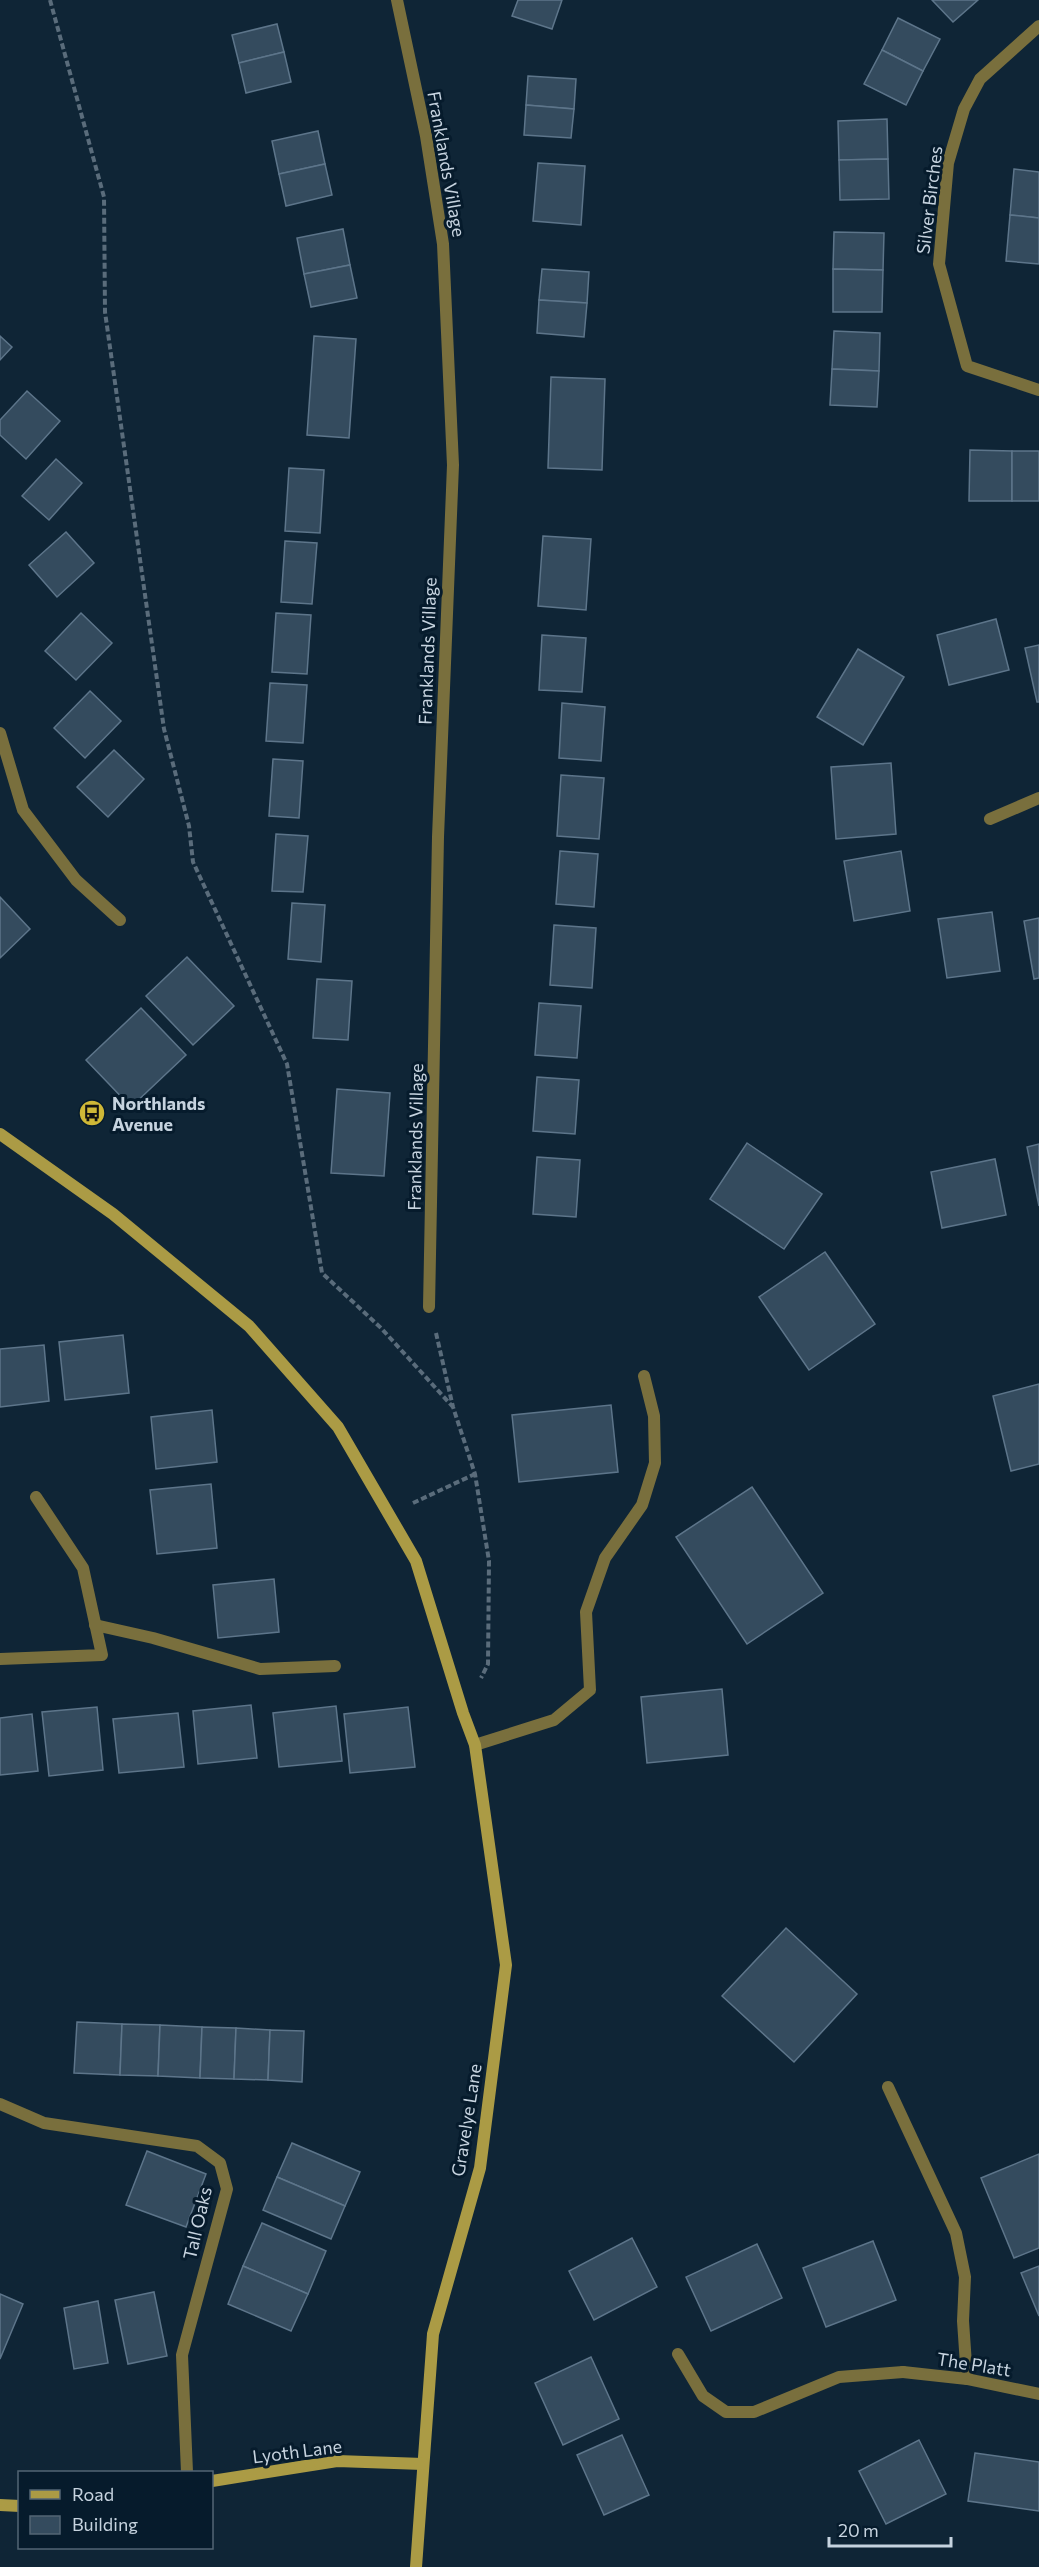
<svg xmlns="http://www.w3.org/2000/svg" width="1039" height="2567" font-family="Commissioner,sans-serif">
<style>
.building{fill:#344b5e;stroke:#5d758a;stroke-width:1.5}
.lines{fill:none;stroke-linecap:round;stroke-linejoin:round}
.path{stroke:#5a6c7b;stroke-width:4;stroke-dasharray:6 3;stroke-linecap:butt}
.lane{stroke:#796f3d;stroke-width:12}
.street{stroke:#796f3d;stroke-width:12}
.secondary{stroke:#ab9b45;stroke-width:12}
.labels{text-anchor:middle;dominant-baseline:central;stroke-width:6;stroke-linejoin:round;paint-order:stroke}
.street-label{font-size:18px;fill:#c6d3df;stroke:#061b2c}
.poi-label{font-size:18px;font-weight:bold;fill:#c6d3df;stroke:#061b2c;text-anchor:start}
</style>
<rect width="100%" height="100%" fill="#0f2536"/>
<g class="building">
<path d="M518,0H562L552,29L512,16Z"/>
<path d="M932,0H978L953,22Z"/>
<path d="M898,18L940,39L923,71L882,50Z"/>
<path d="M277,24L284,52L239,63L232,35Z"/>
<path d="M882,50L923,71L906,105L864,84Z"/>
<path d="M284,52L291,82L246,93L239,63Z"/>
<path d="M528,76L576,79L574,109L526,105Z"/>
<path d="M526,105L574,109L571,138L524,135Z"/>
<path d="M887,119L888,159L839,160L838,121Z"/>
<path d="M318,131L325,164L279,174L272,141Z"/>
<path d="M888,159L889,199L840,200L839,160Z"/>
<path d="M538,163L585,166L581,225L533,221Z"/>
<path d="M325,164L332,195L286,206L279,174Z"/>
<path d="M1014,169L1039,172V218L1010,215Z"/>
<path d="M1010,215L1039,218V264L1006,261Z"/>
<path d="M343,229L350,265L304,274L297,238Z"/>
<path d="M834,232L884,233L883,270L833,269Z"/>
<path d="M350,265L357,298L311,307L304,274Z"/>
<path d="M542,269L589,272L587,303L539,300Z"/>
<path d="M833,269L883,270L882,312H833Z"/>
<path d="M539,300L587,303L584,337L537,333Z"/>
<path d="M834,331L880,333L879,371L832,369Z"/>
<path d="M0,336L12,347L0,360Z"/>
<path d="M314,336L356,339L349,438L307,435Z"/>
<path d="M832,369L879,371L877,407L830,405Z"/>
<path d="M551,377L605,379L602,470L548,468Z"/>
<path d="M27,391L60,421L26,459L0,435V420Z"/>
<path d="M970,450L1012,451V501H969Z"/>
<rect x="1012" y="451" width="27" height="50"/>
<path d="M56,459L82,483L49,520L22,496Z"/>
<path d="M289,468L324,470L320,533L285,531Z"/>
<path d="M66,532L94,563L57,597L29,565Z"/>
<path d="M543,536L591,539L586,610L538,606Z"/>
<path d="M285,541L317,543L312,604L281,602Z"/>
<path d="M81,613L112,643L76,680L45,651Z"/>
<path d="M276,613L311,615L307,674L272,672Z"/>
<path d="M996,619L1009,670L949,685L937,635Z"/>
<path d="M542,635L586,638L582,692L539,690Z"/>
<path d="M1039,645V702H1037L1025,648Z"/>
<path d="M858,649L904,677L863,745L817,717Z"/>
<path d="M270,683L307,685L303,743L266,741Z"/>
<path d="M90,691L121,721L85,758L54,728Z"/>
<path d="M562,703L605,707L601,761L559,758Z"/>
<path d="M114,750L144,779L108,817L77,787Z"/>
<path d="M273,759L303,761L299,818L269,816Z"/>
<path d="M891,763L896,834L836,839L831,767Z"/>
<path d="M561,775L604,778L599,839L557,836Z"/>
<path d="M276,834L308,836L303,892L272,891Z"/>
<path d="M560,851L598,854L594,907L556,904Z"/>
<path d="M901,851L910,911L854,921L844,861Z"/>
<path d="M0,897L30,929L0,958Z"/>
<path d="M292,903L325,905L321,962L288,959Z"/>
<path d="M992,912L1000,971L947,978L938,919Z"/>
<path d="M1039,918V978L1034,979L1024,921Z"/>
<path d="M554,925L596,928L592,988L550,985Z"/>
<path d="M187,957L234,1006L193,1045L146,996Z"/>
<path d="M317,979L352,981L348,1040L313,1038Z"/>
<path d="M539,1003L581,1006L577,1058L535,1055Z"/>
<path d="M141,1008L186,1055L131,1107L86,1060Z"/>
<path d="M537,1077L579,1080L575,1134L533,1131Z"/>
<path d="M337,1089L390,1093L384,1176L331,1173Z"/>
<path d="M747,1143L822,1194L784,1249L710,1199Z"/>
<path d="M1039,1144V1206L1027,1147Z"/>
<path d="M537,1157L580,1160L576,1217L533,1214Z"/>
<path d="M995,1159L1006,1215L942,1228L931,1172Z"/>
<path d="M825,1252L875,1324L809,1370L759,1297Z"/>
<path d="M123,1335L129,1393L65,1400L59,1342Z"/>
<path d="M44,1345L49,1401L0,1407V1349Z"/>
<path d="M1039,1384V1464L1011,1471L993,1396Z"/>
<path d="M611,1405L618,1472L519,1482L512,1415Z"/>
<path d="M212,1410L217,1462L156,1469L151,1417Z"/>
<path d="M211,1484L217,1548L157,1554L150,1490Z"/>
<path d="M752,1487L823,1593L747,1644L676,1537Z"/>
<path d="M274,1579L279,1632L218,1638L213,1585Z"/>
<path d="M722,1689L728,1755L647,1763L641,1697Z"/>
<path d="M251,1705L257,1758L198,1764L193,1711Z"/>
<path d="M336,1706L342,1761L279,1767L273,1713Z"/>
<path d="M97,1707L103,1770L49,1776L42,1712Z"/>
<path d="M408,1707L415,1767L350,1773L344,1714Z"/>
<path d="M178,1713L184,1767L119,1773L113,1719Z"/>
<path d="M32,1714L38,1771L0,1775V1718Z"/>
<path d="M786,1928L857,1994L794,2062L722,1996Z"/>
<path d="M77,2022L122,2024L120,2075L74,2073Z"/>
<path d="M122,2024L160,2025L158,2076L120,2075Z"/>
<path d="M160,2025L202,2027L200,2078L158,2076Z"/>
<path d="M202,2027L236,2028L234,2079L200,2078Z"/>
<path d="M236,2028L270,2030L268,2080L234,2079Z"/>
<path d="M270,2030L304,2031L302,2082L268,2080Z"/>
<path d="M292,2143L360,2172L345,2206L277,2177Z"/>
<path d="M147,2151L206,2174L186,2227L126,2205Z"/>
<path d="M1039,2154V2248L1014,2258L981,2178Z"/>
<path d="M277,2177L345,2206L331,2239L263,2210Z"/>
<path d="M262,2223L326,2251L308,2294L243,2266Z"/>
<path d="M632,2238L657,2287L594,2320L569,2271Z"/>
<path d="M873,2241L896,2300L826,2327L803,2268Z"/>
<path d="M757,2244L782,2298L711,2331L686,2277Z"/>
<path d="M243,2266L308,2294L291,2331L228,2304Z"/>
<path d="M1039,2266V2316L1021,2273Z"/>
<path d="M154,2292L167,2356L128,2364L115,2300Z"/>
<path d="M0,2294L23,2304L0,2359Z"/>
<path d="M98,2301L108,2363L74,2369L64,2308Z"/>
<path d="M591,2357L619,2419L563,2445L535,2383Z"/>
<path d="M622,2435L649,2495L604,2515L577,2455Z"/>
<path d="M919,2440L946,2494L886,2524L859,2471Z"/>
<path d="M975,2453L1039,2462V2511L968,2501Z"/>
</g>
<g class="lines">
<g class="path">
<path d="M50,0L104,197L105,312L164,729L189,826L193,862L287,1064L322,1273L381,1328L453,1407"/>
<path d="M436,1333L453,1407L475,1474L489,1561L488,1664L481,1678"/>
<path d="M413,1503L475,1474"/>
</g>
<g class="lane">
<path d="M95,1625L153,1638L260,1669L335,1666"/>
<path d="M888,2087L956,2233L965,2277L963,2321L967,2379"/>
<path d="M678,2354L703,2396L726,2412H754L839,2377L903,2372"/>
</g>
<g class="street">
<path d="M397,0L426,136L443,244L453,465L438,837L429,1307"/>
<path d="M1039,26L980,79L964,109L948,163L939,264L967,366L1039,390"/>
<path d="M0,733L23,810L76,880L120,920"/>
<path d="M990,819L1039,798"/>
<path d="M0,1659L102,1655L83,1568L36,1497"/>
<path d="M475,1745L554,1720L590,1690L586,1612L605,1558L642,1505L655,1463L654,1416L644,1376"/>
<path d="M0,2104L44,2123L197,2146L220,2163L227,2189L182,2355L187,2472"/>
<path d="M903,2372L967,2379L1039,2394"/>
</g>
<g class="secondary">
<path d="M0,1134L113,1214L249,1326L338,1427L416,1561L463,1713L475,1745L506,1965L480,2168L433,2334L416,2567"/>
<path d="M212,2481L337,2461L423,2464"/>
<path d="M0,2505L20,2506"/>
</g>
</g>
<defs>
<symbol id="bus-disc" viewBox="-11 -11 22 22"><circle r="9.5" fill="#cfb837" stroke="#061b2c"/><path d="M-5-6H5V4H4V6H2V4H-2V6H-4V4H-5ZM-3.5-4V0h7V-4ZM-3.5 1.2v1.5H-2V1.2ZM2 1.2v1.5H3.5V1.2Z" fill="#111"/></symbol>
</defs>
<g fill-rule="evenodd">
<use href="#bus-disc" x="77" y="1098" width="30" height="30"/>
</g>
<g class="labels">
<g class="street-label">
<text transform="translate(447 164) rotate(80)">Franklands Village</text>
<text transform="translate(929 200) rotate(-83)">Silver Birches</text>
<text transform="translate(427 651) rotate(-88)">Franklands Village</text>
<text transform="translate(415 1137) rotate(-89)">Franklands Village</text>
<text transform="translate(466 2120) rotate(-81)">Gravelye Lane</text>
<text transform="translate(197 2223) rotate(-77)">Tall Oaks</text>
<text transform="translate(974 2364) rotate(9)">The Platt</text>
<text transform="translate(297 2451) rotate(-7)">Lyoth Lane</text>
</g>
<g class="poi-label">
<text x="112" y="1103">Northlands<tspan x="112" dy="21">Avenue</tspan></text>
</g>
</g>
<rect x="18" y="2471" width="195" height="78" fill="#061b2c" stroke="#536574" stroke-width="1.5"/>
<rect x="30" y="2490" width="30" height="9" fill="#ab9b45" stroke="#536574" stroke-width="1.5"/>
<text x="72" y="2501" font-size="18" fill="#c6d3df">Road</text>
<rect x="30" y="2516" width="30" height="18" fill="#344b5e" stroke="#536574" stroke-width="1.5"/>
<text x="72" y="2531" font-size="18" fill="#c6d3df">Building</text>
<path d="M829 2537v9h122v-9" fill="none" stroke="#c6d3df" stroke-width="3"/>
<text x="838" y="2537" font-size="18" fill="#c6d3df" stroke="#061b2c" stroke-width="4.5" paint-order="stroke">20 m</text>
</svg>
